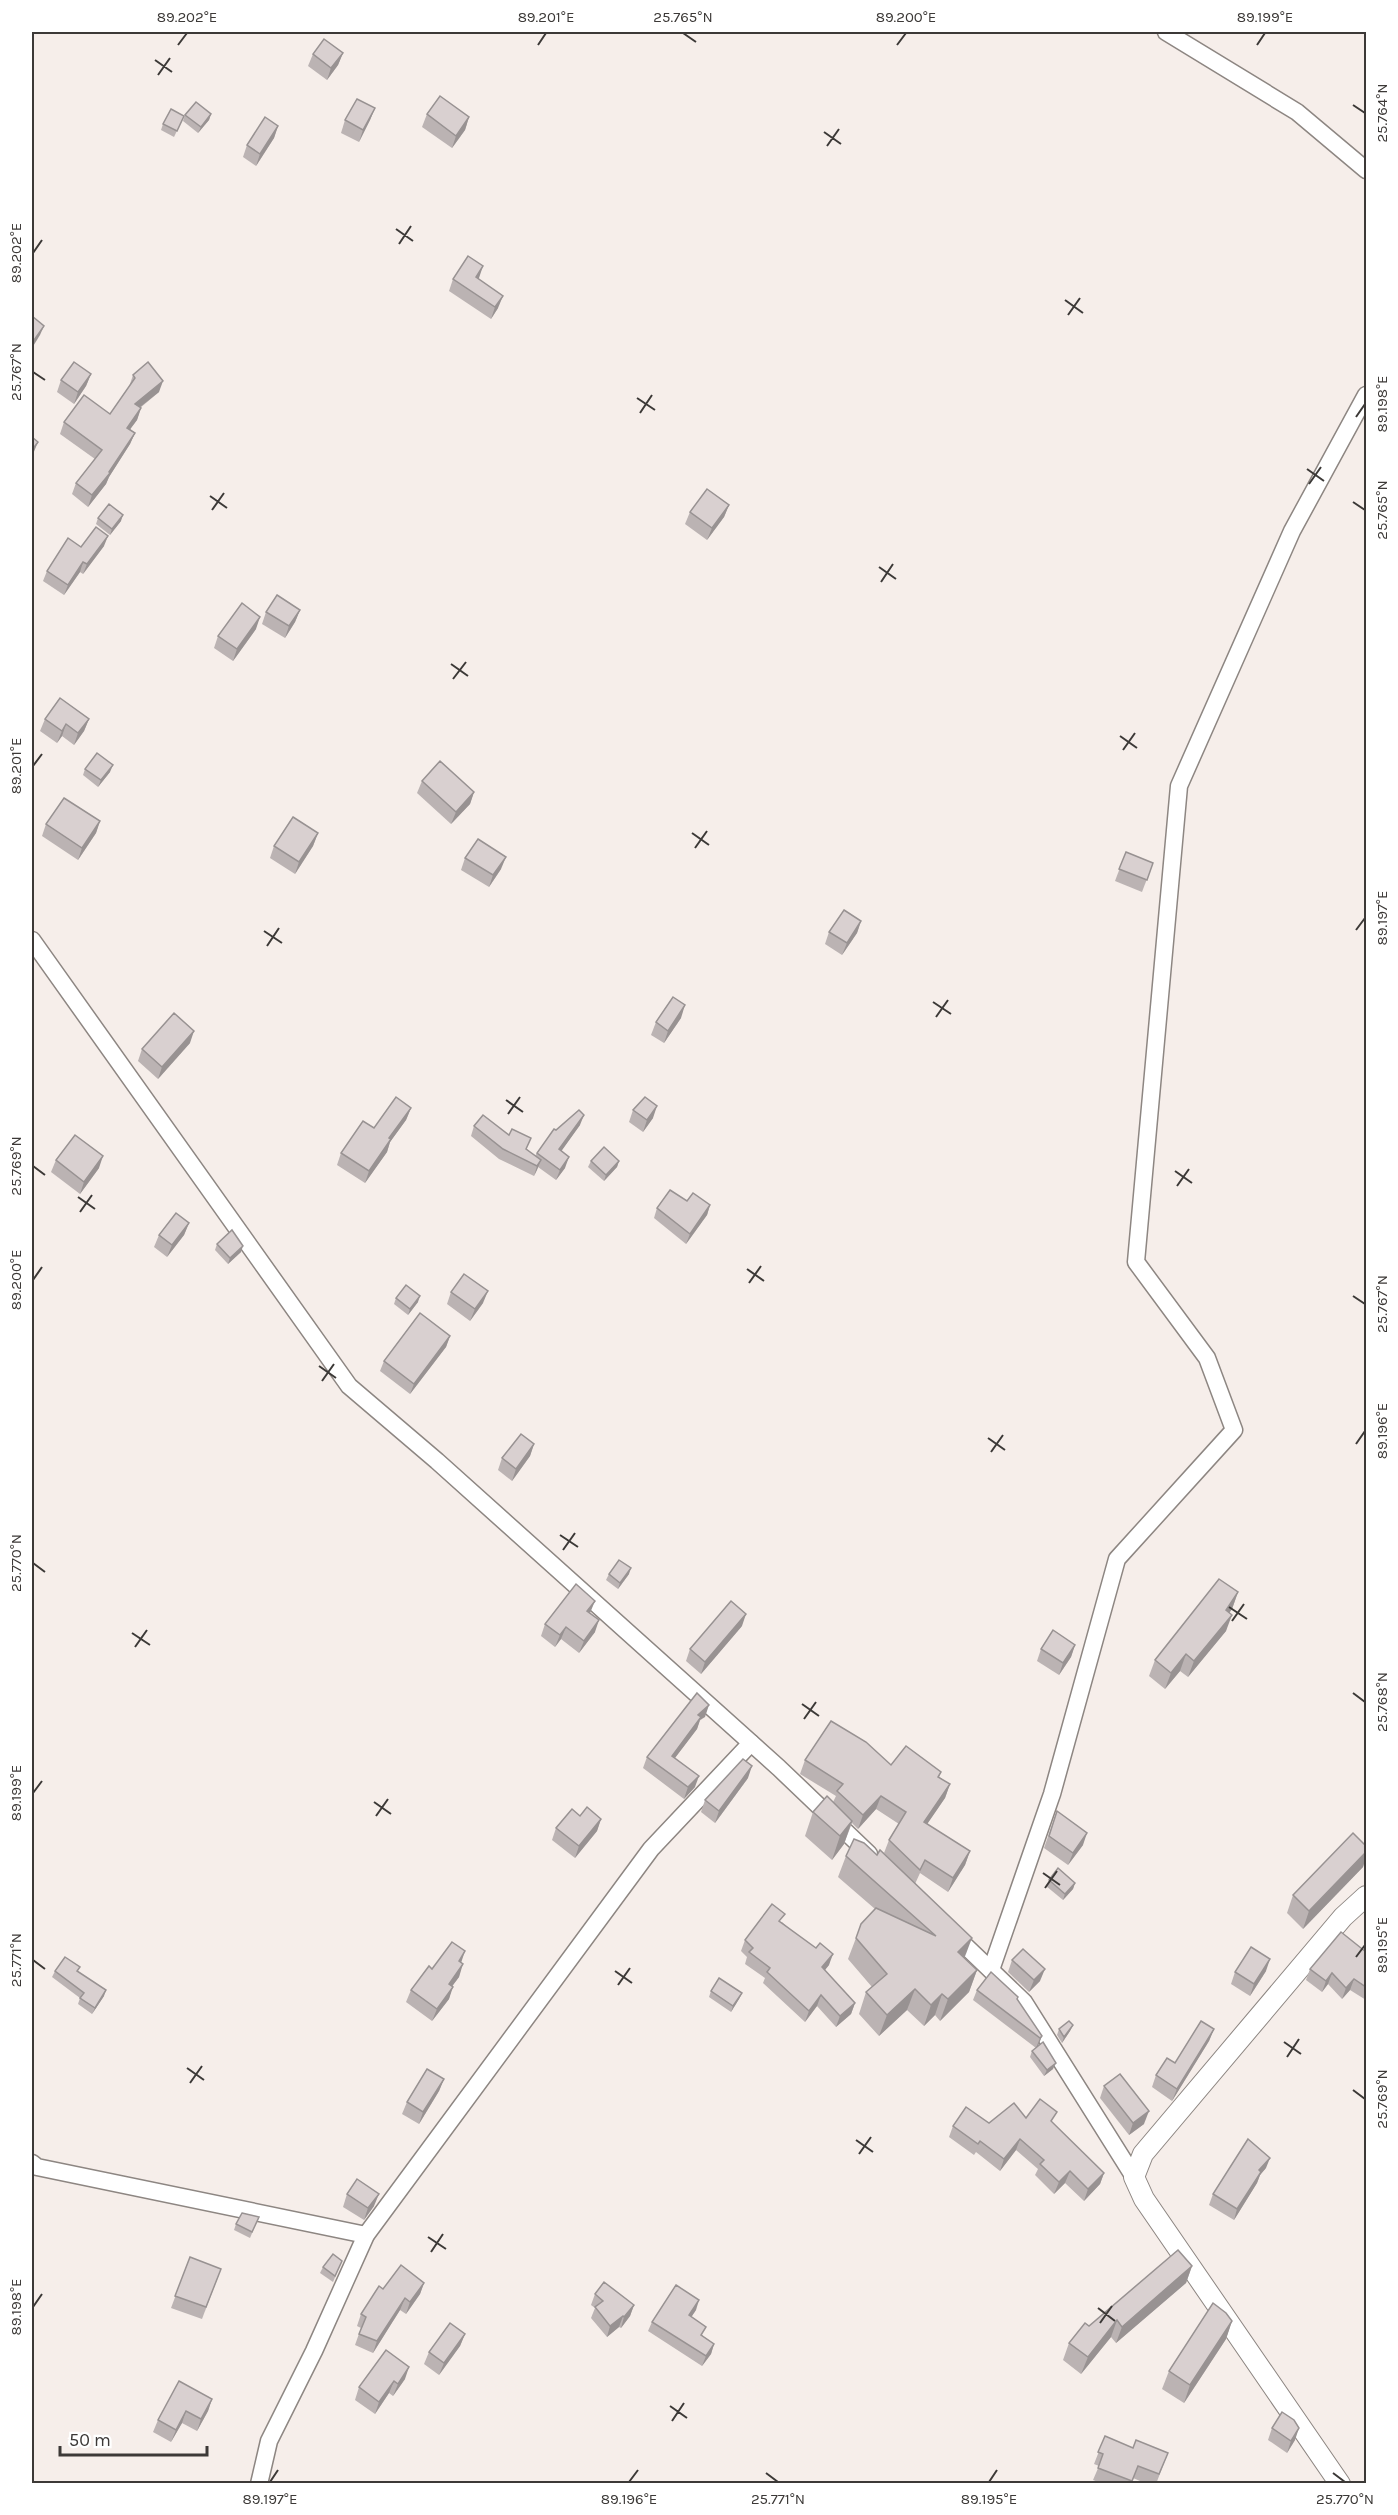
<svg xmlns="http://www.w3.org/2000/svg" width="1398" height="2515" font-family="Karla,sans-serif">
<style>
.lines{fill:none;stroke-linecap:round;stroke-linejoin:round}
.minor-casing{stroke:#8d8682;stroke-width:19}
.tertiary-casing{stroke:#8d8682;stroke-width:22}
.minor{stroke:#fff;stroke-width:16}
.tertiary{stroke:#fff;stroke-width:20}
.wall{fill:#bbb3b3}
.shaded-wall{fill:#989292}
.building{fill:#d9d0d0;stroke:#989292;stroke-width:1.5}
.ticks{fill:none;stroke:#3c3937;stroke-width:2}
.neatline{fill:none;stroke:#3c3937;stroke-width:2}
.ticks-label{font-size:15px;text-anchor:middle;fill:#3c3937}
</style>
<rect width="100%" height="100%" fill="#f6eeea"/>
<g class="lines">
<defs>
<g id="minor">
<path d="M1166,32L1297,112L1366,170"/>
<path d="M32,940L349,1386L437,1461L779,1768L869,1854"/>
<path d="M953,1934L1024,2002L1134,2177"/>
<path d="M991,1970L1052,1794L1117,1559L1234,1430L1207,1358L1136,1262L1179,786L1292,531L1366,395"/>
<path d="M32,2163L37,2167L366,2235"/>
<path d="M259,2484L269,2441L314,2351L366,2235L651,1849L751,1743"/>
</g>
<path id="tertiary" d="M1340,2484L1144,2199L1134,2177L1143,2154L1343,1917L1366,1896"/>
</defs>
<use href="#minor" class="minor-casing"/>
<use href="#tertiary" class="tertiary-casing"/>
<use href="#minor" class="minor"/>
<use href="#tertiary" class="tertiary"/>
</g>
<g class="wall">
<path d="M343,53L338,65L327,80L308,66L313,54Z"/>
<path d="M375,108L370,120L359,142L341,133L345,120Z"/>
<path d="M211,114L209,120L198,133L183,121L185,115Z"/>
<path d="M427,114L469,117L465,130L452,148L422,127Z"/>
<path d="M184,116L174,137L161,130L163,124Z"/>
<path d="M278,126L274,138L256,166L243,157L247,145Z"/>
<path d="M453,279L498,308L491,319L449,291Z"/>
<path d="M91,374L86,386L74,404L57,392L61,380Z"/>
<path d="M133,375L159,392L140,408H141L137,420L130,429L135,433L130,444L109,477L106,484L88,507L72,494L76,483L95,459L60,434L64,422L110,414L129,387Z"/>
<path d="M729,505L724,517L707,540L685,524L690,512Z"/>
<path d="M98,518L121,521L110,535L96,524Z"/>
<path d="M104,546L83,574L80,572L64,595L43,581L47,571L81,547Z"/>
<path d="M300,610L295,622L285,638L262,624L266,612Z"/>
<path d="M256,629L233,661L214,648L218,636Z"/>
<path d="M45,719H89L84,731L74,745L62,736L57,743L40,731Z"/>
<path d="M85,769L110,772L98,787L83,775Z"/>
<path d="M422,781L474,792L470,804L451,824L417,793Z"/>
<path d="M100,821L96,833L78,860L42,836L46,824Z"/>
<path d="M318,833L313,846L295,874L270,858L274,846Z"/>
<path d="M1126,852L1153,863L1142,892L1115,881Z"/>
<path d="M465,858L501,869L489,887L461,870Z"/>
<path d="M861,921L857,933L842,955L825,944L829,932Z"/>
<path d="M681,1018L664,1043L651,1035L656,1022Z"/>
<path d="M190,1043L158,1079L138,1061L142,1049Z"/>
<path d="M411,1108L406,1120L390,1142L387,1152L365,1183L337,1165L341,1153L374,1128Z"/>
<path d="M633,1110L653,1118L643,1132L629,1122Z"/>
<path d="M580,1125L561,1151L565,1168L556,1180L538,1167L534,1176L499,1159L471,1136L474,1126L527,1149L535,1156L537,1153L556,1130Z"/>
<path d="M56,1160L99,1168L80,1194L51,1172Z"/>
<path d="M591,1161H619L617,1167L604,1181L588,1167Z"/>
<path d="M687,1201L710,1205L707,1215L686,1244L654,1218L657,1208Z"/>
<path d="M189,1223L184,1235L167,1257L154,1247L159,1235Z"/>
<path d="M217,1244L241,1252L228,1264L215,1250Z"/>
<path d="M451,1292L483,1303L470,1321L447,1304Z"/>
<path d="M396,1298L418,1302L408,1315L394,1304Z"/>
<path d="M450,1336L446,1347L410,1394L380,1371L384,1361Z"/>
<path d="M534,1444L530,1456L512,1481L498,1470L502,1458Z"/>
<path d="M609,1574H629L618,1589L606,1580Z"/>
<path d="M1238,1592L1232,1609L1229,1613L1226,1631L1188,1677L1180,1671L1165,1689L1149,1676L1155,1660Z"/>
<path d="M590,1613L595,1632L579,1653L561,1639L555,1647L541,1636L545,1624Z"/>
<path d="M742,1626L701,1674L686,1661L690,1649Z"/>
<path d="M1075,1645L1071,1657L1059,1675L1037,1661L1041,1649Z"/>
<path d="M705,1717L700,1720L697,1729L675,1758L695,1787L684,1799L643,1768L647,1757Z"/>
<path d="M805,1760L891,1765L941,1772L939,1777L950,1784L945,1798L927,1824L970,1851L965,1865L948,1892L920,1873L915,1884L884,1853L889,1840L899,1824L876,1809L858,1829L852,1823L844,1844L832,1860L805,1836L813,1812L833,1802L836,1796L800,1774Z"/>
<path d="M748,1778L715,1823L701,1812L705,1800Z"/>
<path d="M1057,1811L1083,1845L1068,1865L1044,1848Z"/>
<path d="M580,1816L601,1819L597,1831L575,1858L552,1840L556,1828Z"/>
<path d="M1366,1846V1857L1363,1867L1303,1929L1287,1913L1293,1895Z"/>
<path d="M846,1856L964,1958L977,1970L969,1992L940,2021L935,2015L924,2026L907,2010L879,2036L859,2014L866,1992L872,1987L848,1959L856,1938L875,1909L838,1877Z"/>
<path d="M1049,1880L1075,1883L1073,1889L1063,1900L1046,1886Z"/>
<path d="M782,1922L829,1965L824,1970L855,2003L851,2014L836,2027L817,2006L805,2022L763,1983L765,1978L745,1964L747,1957L741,1951L745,1940Z"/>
<path d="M1366,1952V2000L1350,1990L1342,1999L1328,1984L1322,1992L1306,1980L1310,1969Z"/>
<path d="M1012,1960L1040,1981L1029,1992L1008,1972Z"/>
<path d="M461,1963L459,1977L452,1986L449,1999L432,2021L406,2002L411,1990L432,1969Z"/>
<path d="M55,1971L78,1972L104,1996L92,2014L78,2004L80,1998L52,1977Z"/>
<path d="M1266,1971L1250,1996L1231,1984L1235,1972Z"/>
<path d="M977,1990L1017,2000L1042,2036L1038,2046L1053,2069L1044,2076L1030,2057L1032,2051L1036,2048L973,2000Z"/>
<path d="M711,1991L742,1993L739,1999L731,2012L709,1997Z"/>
<path d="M1073,2025L1070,2031L1062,2043L1057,2035L1059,2029Z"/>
<path d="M1214,2029L1209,2041L1172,2101L1152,2087L1156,2075L1175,2063Z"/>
<path d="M444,2079L439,2091L419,2124L402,2114L407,2102Z"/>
<path d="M1104,2086L1144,2124L1129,2135L1100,2098Z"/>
<path d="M1026,2118L1053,2123L1104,2173L1100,2184L1084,2201L1065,2183L1054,2194L1035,2175L1038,2169L1016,2150L1000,2171L976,2152L974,2155L949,2137L953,2126L989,2123Z"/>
<path d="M1266,2168L1260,2175L1257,2183L1234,2220L1209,2205L1213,2194Z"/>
<path d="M347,2194L374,2206L364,2220L343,2207Z"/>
<path d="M259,2217L250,2238L234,2230L236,2224Z"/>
<path d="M190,2257L221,2269L202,2319L171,2308Z"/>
<path d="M342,2261L333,2282L320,2273L323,2267Z"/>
<path d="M1192,2266L1186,2283L1116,2343L1111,2337L1081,2374L1063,2360L1069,2343L1089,2326Z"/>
<path d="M424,2283L420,2294L406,2314L400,2310L373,2353L355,2345L361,2328L357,2326L361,2314L383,2289Z"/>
<path d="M595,2294L634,2305L630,2316L621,2328L619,2327L607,2337L591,2318L595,2308L591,2305Z"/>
<path d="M696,2310L691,2317L703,2336L714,2344L711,2354L702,2366L648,2331L652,2322Z"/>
<path d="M1232,2321L1226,2339L1184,2403L1162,2389L1169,2371Z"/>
<path d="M465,2334L460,2346L439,2375L424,2364L429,2352Z"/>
<path d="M405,2379L393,2396L389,2393L375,2414L355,2400L359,2387Z"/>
<path d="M212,2399L208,2411L197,2431L182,2423L171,2442L153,2432L158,2420Z"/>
<path d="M1272,2428L1295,2440L1287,2453L1268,2440Z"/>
<path d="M1105,2436L1133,2448L1168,2453L1156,2484H1147L1133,2478L1131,2484H1103L1093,2480L1099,2466L1094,2464Z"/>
</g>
<g class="shaded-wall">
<path d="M343,53L338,65L327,80L331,68Z"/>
<path d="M375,108L370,120L359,142L363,130Z"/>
<path d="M211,114L209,120L198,133L201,127Z"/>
<path d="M469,117L465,130L452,148L456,136Z"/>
<path d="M278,126L274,138L256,166L260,154Z"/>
<path d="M483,266L479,278L472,289L476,277Z"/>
<path d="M503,296L498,308L491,319L495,307Z"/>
<path d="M44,326L40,335L32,348V343Z"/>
<path d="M91,374L86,386L74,404L78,392Z"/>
<path d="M163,381L159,392L130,415L135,404Z"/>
<path d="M141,408L137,420L123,439L127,428Z"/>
<path d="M135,433L130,444L109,477L106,484L88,507L92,495Z"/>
<path d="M38,442L33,454L32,456V450Z"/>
<path d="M729,505L724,517L707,540L712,528Z"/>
<path d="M123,515L121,521L110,535L112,529Z"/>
<path d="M108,536L104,546L83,574L87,564Z"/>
<path d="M83,562L80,572L64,595L68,585Z"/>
<path d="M300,610L295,622L285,638L289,626Z"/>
<path d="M260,617L256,629L233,661L237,649Z"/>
<path d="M89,719L84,731L74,745L78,733Z"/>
<path d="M66,724L62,736L57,743L62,731Z"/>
<path d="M113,765L110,772L98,787L101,780Z"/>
<path d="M474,792L470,804L451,824L456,812Z"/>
<path d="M100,821L96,833L78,860L82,848Z"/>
<path d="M318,833L313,846L295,874L299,862Z"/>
<path d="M506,857L501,869L489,887L493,875Z"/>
<path d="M861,921L857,933L842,955L847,943Z"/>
<path d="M685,1005L681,1018L664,1043L668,1031Z"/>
<path d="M194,1031L190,1043L158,1079L162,1067Z"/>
<path d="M657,1106L653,1118L643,1132L647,1120Z"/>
<path d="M411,1108L406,1120L390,1142L387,1152L365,1183L369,1171L389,1138Z"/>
<path d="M584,1115L580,1125L555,1160L559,1149Z"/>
<path d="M103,1156L99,1168L80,1194L84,1182Z"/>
<path d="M569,1157L565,1168L556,1180L560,1170Z"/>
<path d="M541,1160L537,1170L534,1176L537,1166Z"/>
<path d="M619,1161L617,1167L604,1181L606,1175Z"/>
<path d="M710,1205L707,1215L686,1244L690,1234Z"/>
<path d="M189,1223L184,1235L167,1257L172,1245Z"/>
<path d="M243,1246L241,1252L228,1264L230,1258Z"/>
<path d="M488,1291L483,1303L470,1321L475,1309Z"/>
<path d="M420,1296L418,1302L408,1315L410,1309Z"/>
<path d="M450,1336L446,1347L410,1394L414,1384Z"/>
<path d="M534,1444L530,1456L512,1481L516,1469Z"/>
<path d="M631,1568L629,1574L618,1589L620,1583Z"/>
<path d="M1238,1592L1232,1609L1220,1626L1226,1610Z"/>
<path d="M595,1601L590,1613L587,1611Z"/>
<path d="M746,1614L742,1626L701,1674L705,1662Z"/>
<path d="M1232,1615L1226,1631L1188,1677L1194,1661Z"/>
<path d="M599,1620L595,1632L579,1653L584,1641Z"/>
<path d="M566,1627L561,1639L555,1647L560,1635Z"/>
<path d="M1075,1645L1071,1657L1059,1675L1063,1663Z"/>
<path d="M1186,1654L1180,1671L1165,1689L1171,1673Z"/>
<path d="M709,1705L705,1717L700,1720L697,1729L668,1767L672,1756L698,1715Z"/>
<path d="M752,1766L748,1778L715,1823L719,1811Z"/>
<path d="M699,1776L695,1787L684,1799L688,1787Z"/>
<path d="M950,1784L945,1798L919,1836L924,1822Z"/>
<path d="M881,1796L876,1809L858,1829L863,1815Z"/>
<path d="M601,1819L597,1831L575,1858L579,1846Z"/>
<path d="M852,1821L844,1844L832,1860L840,1836Z"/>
<path d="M1087,1833L1083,1845L1068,1865L1073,1853Z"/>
<path d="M970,1851L965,1865L948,1892L953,1878Z"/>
<path d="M1366,1852V1857L1363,1867L1303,1929L1309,1911Z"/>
<path d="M1075,1883L1073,1889L1063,1900L1065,1894Z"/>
<path d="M972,1938L964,1959L958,1952Z"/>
<path d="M465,1951L461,1963L459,1961Z"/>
<path d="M833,1954L829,1965L818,1979L822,1967Z"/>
<path d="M1270,1959L1266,1971L1250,1996L1254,1984Z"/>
<path d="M463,1964L459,1977L445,1996L449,1984Z"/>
<path d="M1045,1969L1040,1981L1029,1992L1034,1980Z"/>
<path d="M977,1970L969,1992L940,2021L948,1999Z"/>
<path d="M1332,1973L1328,1984L1322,1992L1326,1981Z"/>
<path d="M1354,1979L1350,1990L1342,1999L1346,1988Z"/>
<path d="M453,1987L449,1999L432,2021L437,2009Z"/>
<path d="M915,1989L907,2010L879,2036L887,2015Z"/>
<path d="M106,1990L104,1996L92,2014L95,2008Z"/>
<path d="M742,1993L739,1999L731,2012L733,2006Z"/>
<path d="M942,1994L935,2015L924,2026L931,2005Z"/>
<path d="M821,1995L817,2006L805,2022L809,2011Z"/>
<path d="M855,2003L851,2014L836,2027L840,2016Z"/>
<path d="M1073,2025L1070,2031L1062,2043L1064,2037Z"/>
<path d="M1214,2029L1209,2041L1172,2101L1177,2089Z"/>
<path d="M1042,2036L1038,2046L1036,2048L1040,2038Z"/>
<path d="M1056,2063L1053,2069L1044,2076L1047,2070Z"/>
<path d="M444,2079L439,2091L419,2124L423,2112Z"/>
<path d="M1149,2111L1144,2124L1129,2135L1133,2123Z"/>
<path d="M1020,2139L1016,2150L1000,2171L1004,2159Z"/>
<path d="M1270,2158L1266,2168L1260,2175L1257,2183L1234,2220L1237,2209L1259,2170Z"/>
<path d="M1070,2171L1065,2183L1054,2194L1059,2182Z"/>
<path d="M1104,2173L1100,2184L1084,2201L1088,2189Z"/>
<path d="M379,2194L374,2206L364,2220L368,2208Z"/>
<path d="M1192,2266L1186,2283L1116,2343L1122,2327Z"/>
<path d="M424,2283L420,2294L406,2314L410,2302Z"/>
<path d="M405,2298L400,2310L373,2353L377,2341Z"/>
<path d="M699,2300L696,2310L686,2325L689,2315Z"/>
<path d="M634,2305L630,2316L621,2328L624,2317Z"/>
<path d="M623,2316L619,2327L607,2337L610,2326Z"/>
<path d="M1117,2320L1111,2337L1081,2374L1088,2357Z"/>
<path d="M1232,2321L1226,2339L1184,2403L1190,2385Z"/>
<path d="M465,2334L460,2346L439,2375L444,2363Z"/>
<path d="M714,2344L711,2354L702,2366L706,2356Z"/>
<path d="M409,2367L405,2379L393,2396L398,2384Z"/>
<path d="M394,2381L389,2393L375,2414L379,2402Z"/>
<path d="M212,2399L208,2411L197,2431L201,2419Z"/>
<path d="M186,2411L182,2423L171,2442L176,2430Z"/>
<path d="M1299,2428L1295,2440L1287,2453L1291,2441Z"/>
</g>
<g class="building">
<path d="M324,39L343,53L331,68L313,54Z"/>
<path d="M440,96L469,117L456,136L427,114Z"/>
<path d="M357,99L375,108L363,130L345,120Z"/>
<path d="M196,102L211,114L201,127L185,115Z"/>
<path d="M171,109L184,116L177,131L163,124Z"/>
<path d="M265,117L278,126L260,154L247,145Z"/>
<path d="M468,256L483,266L476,277L503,296L495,307L453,279Z"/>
<path d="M32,316L44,326L32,343Z"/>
<path d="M74,362L91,374L78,392L61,380Z"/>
<path d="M148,362L163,381L135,404L141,408L127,428L135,433L109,472L110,473L92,495L76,483L102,450L64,422L84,395L110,414L135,378L133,375Z"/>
<path d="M32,437L38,442L32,450Z"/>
<path d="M707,489L729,505L712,528L690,512Z"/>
<path d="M109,504L123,515L112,529L98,518Z"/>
<path d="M96,527L108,536L87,564L83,562L68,585L47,571L68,538L81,547Z"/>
<path d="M277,595L300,610L289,626L266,612Z"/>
<path d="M242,603L260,617L237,649L218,636Z"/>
<path d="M60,698L89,719L78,733L66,724L62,731L45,719Z"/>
<path d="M97,753L113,765L101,780L85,769Z"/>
<path d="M440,761L474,792L456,812L422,781Z"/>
<path d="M64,798L100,821L82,848L46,824Z"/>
<path d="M293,817L318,833L299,862L274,846Z"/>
<path d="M478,839L506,857L493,875L465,858Z"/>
<path d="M1126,852L1153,863L1147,880L1119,869Z"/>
<path d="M844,910L861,921L847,943L829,932Z"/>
<path d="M673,997L685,1005L668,1031L656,1022Z"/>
<path d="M174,1013L194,1031L162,1067L142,1049Z"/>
<path d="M396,1097L411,1108L389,1138L391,1139L369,1171L341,1153L363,1121L374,1128Z"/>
<path d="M645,1097L657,1106L647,1120L633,1110Z"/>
<path d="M579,1110L584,1115L559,1149L569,1157L560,1170L537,1153L554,1129L556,1130Z"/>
<path d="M483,1115L509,1135L512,1129L531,1138L526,1149L541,1160L537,1166L503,1149L474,1126Z"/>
<path d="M75,1135L103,1156L84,1182L56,1160Z"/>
<path d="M604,1147L619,1161L606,1175L591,1161Z"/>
<path d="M670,1190L687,1201L693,1193L710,1205L690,1234L657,1208Z"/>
<path d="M176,1213L189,1223L172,1245L159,1235Z"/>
<path d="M232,1230L243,1246L230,1258L217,1244Z"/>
<path d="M464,1274L488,1291L475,1309L451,1292Z"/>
<path d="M406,1285L420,1296L410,1309L396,1298Z"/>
<path d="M420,1313L450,1336L414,1384L384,1361Z"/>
<path d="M521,1434L534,1444L516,1469L502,1458Z"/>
<path d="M619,1560L631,1568L620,1583L609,1574Z"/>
<path d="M1219,1579L1238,1592L1226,1610L1232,1615L1194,1661L1186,1654L1171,1673L1155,1660Z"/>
<path d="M576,1584L595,1601L587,1611L599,1620L584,1641L566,1627L560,1635L545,1624Z"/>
<path d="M731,1601L746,1614L705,1662L690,1649Z"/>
<path d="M1053,1630L1075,1645L1063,1663L1041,1649Z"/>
<path d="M697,1693L709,1705L698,1715L701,1717L672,1756L699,1776L688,1787L647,1757Z"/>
<path d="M831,1721L866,1742L891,1765L906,1746L941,1772L938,1777L950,1784L924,1822L970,1851L953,1878L925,1860L920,1870L889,1840L906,1812L881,1796L863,1815L837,1791L843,1784L805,1760Z"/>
<path d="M743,1759L752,1766L719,1811L705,1800Z"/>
<path d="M827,1796L852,1821L840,1836L813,1812Z"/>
<path d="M587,1807L601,1819L579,1846L556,1828L572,1809L580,1816Z"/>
<path d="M1057,1811L1087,1833L1073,1853L1049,1836Z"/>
<path d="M1353,1833L1366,1846V1852L1309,1911L1293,1895Z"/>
<path d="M854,1839L864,1843L877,1855L880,1850L972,1938L958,1952L977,1970L948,1999L942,1994L931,2005L915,1989L887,2015L866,1992L887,1974L856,1938L861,1924L876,1908L936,1936L846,1856Z"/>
<path d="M1058,1868L1075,1883L1065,1894L1049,1880Z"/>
<path d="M772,1904L785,1914L779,1921L816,1948L820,1943L833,1954L822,1967L855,2003L840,2016L821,1995L809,2011L767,1972L770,1968L749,1952L753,1948L745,1940Z"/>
<path d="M1341,1932L1366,1952V1987L1354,1979L1346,1988L1332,1973L1326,1981L1310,1969Z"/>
<path d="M452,1942L465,1951L459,1961L463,1964L449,1984L453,1987L437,2009L411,1990L429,1966L432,1969Z"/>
<path d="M1251,1947L1270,1959L1254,1984L1235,1972Z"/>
<path d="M1023,1949L1045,1969L1034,1980L1012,1960Z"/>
<path d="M65,1957L80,1967L77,1971L106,1990L95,2008L80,1998L84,1993L55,1971Z"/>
<path d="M991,1972L1018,1997L1017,1999L1042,2036L1040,2038L977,1990Z"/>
<path d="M719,1978L742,1993L733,2006L711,1991Z"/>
<path d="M1069,2021L1073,2025L1064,2037L1059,2029Z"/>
<path d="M1201,2021L1214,2029L1177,2089L1156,2075L1167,2058L1175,2063Z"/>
<path d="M1043,2042L1056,2063L1047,2070L1032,2051Z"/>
<path d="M427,2069L444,2079L423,2112L407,2102Z"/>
<path d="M1120,2074L1149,2111L1133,2123L1104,2086Z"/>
<path d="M1040,2099L1057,2112L1051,2121L1104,2173L1088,2189L1070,2171L1059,2182L1040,2164L1044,2160L1020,2139L1004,2159L980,2141L978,2144L953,2126L966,2107L989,2123L1014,2103L1026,2118Z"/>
<path d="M1248,2139L1270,2158L1259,2170L1261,2172L1237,2209L1213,2194Z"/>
<path d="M357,2179L379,2194L368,2208L347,2194Z"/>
<path d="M242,2213L259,2217L252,2232L236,2224Z"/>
<path d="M1178,2250L1192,2266L1122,2327L1117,2320L1088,2357L1069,2343L1085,2323L1089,2326Z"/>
<path d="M333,2254L342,2261L335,2276L323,2267Z"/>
<path d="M190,2257L221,2269L206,2307L175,2296Z"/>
<path d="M401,2265L424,2283L410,2302L405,2298L377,2341L359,2334L366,2317L361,2314L379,2286L383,2289Z"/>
<path d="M604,2282L634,2305L624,2317L623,2316L610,2326L595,2307L603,2301L595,2294Z"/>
<path d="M676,2285L699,2300L689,2315L706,2327L701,2335L714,2344L706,2356L652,2322Z"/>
<path d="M1213,2303L1226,2313L1232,2321L1190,2385L1169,2371Z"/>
<path d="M450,2323L465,2334L444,2363L429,2352Z"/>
<path d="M386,2350L409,2367L398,2384L394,2381L379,2402L359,2387Z"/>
<path d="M179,2381L212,2399L201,2419L186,2411L176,2430L158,2420Z"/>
<path d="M1282,2412L1294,2420L1299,2428L1291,2441L1272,2428Z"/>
<path d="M1105,2436L1133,2448L1136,2440L1168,2453L1159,2474L1138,2466L1132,2481L1098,2468L1103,2454L1098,2452Z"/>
</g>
<path class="ticks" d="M683,33L696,42M178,45L187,33M538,45L546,33M897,45L906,33M1257,45L1265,33M155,60L172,72M158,75L170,58M1353,105L1365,113M824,132L841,144M827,146L839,129M396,229L413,241M399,244L411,226M33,253L42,240M1065,300L1083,313M1068,315L1080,298M33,372L45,380M637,398L655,410M640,413L652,395M1356,417L1365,404M1307,469L1324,481M1309,484L1321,467M210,496L227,508M1353,502L1365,510M212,510L224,493M879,567L896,579M881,582L893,564M451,664L468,676M453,679L466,662M1120,736L1137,748M1123,750L1135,733M33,766L42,754M692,833L709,845M695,848L707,831M1356,930L1365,918M264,931L282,943M267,946L279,928M933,1002L951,1014M936,1017L948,1000M506,1100L523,1112M508,1114L520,1097M33,1166L45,1175M1175,1171L1192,1183M1177,1186L1189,1169M78,1197L95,1209M80,1212L92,1195M747,1269L764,1281M33,1280L42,1267M749,1283L761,1266M1353,1296L1365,1304M319,1366L336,1378M322,1381L334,1364M988,1438L1005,1450M1356,1444L1365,1431M991,1452L1003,1435M560,1535L578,1547M563,1550L575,1533M33,1563L45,1572M1229,1607L1247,1619M1232,1621L1244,1604M132,1633L150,1645M135,1647L147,1630M1353,1693L1365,1702M802,1704L819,1716M804,1719L816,1702M33,1793L42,1781M374,1802L391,1814M376,1816L388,1799M1043,1873L1060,1885M1045,1888L1057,1871M1356,1957L1365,1945M33,1960L45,1969M615,1971L632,1983M618,1985L630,1968M1284,2042L1301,2054M1287,2057L1299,2039M187,2068L204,2080M190,2083L202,2066M1353,2090L1365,2099M856,2140L873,2152M859,2154L871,2137M428,2237L446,2249M431,2252L443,2234M33,2307L42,2294M1098,2308L1115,2321M1100,2323L1112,2306M670,2406L687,2418M672,2421L684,2403M766,2473L778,2482M1333,2473L1345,2482M270,2482L278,2470M629,2482L638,2470M989,2482L997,2470"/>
<rect width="1398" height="2515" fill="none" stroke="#ffffff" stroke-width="66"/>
<path d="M60 2446v9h147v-9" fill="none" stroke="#3c3937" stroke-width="3"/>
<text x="69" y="2446" font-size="18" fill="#3c3937" stroke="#ffffff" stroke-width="4.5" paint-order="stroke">50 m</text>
<rect x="33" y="33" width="1332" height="2449" class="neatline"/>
<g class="ticks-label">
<text x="187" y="22">89.202°E</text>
<text x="546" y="22">89.201°E</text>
<text x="683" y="22">25.765°N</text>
<text x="906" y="22">89.200°E</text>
<text x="1265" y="22">89.199°E</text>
<text transform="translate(1382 113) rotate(-90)" y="5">25.764°N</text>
<text transform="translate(16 253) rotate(-90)" y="5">89.202°E</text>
<text transform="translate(16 372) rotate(-90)" y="5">25.767°N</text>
<text transform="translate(1382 404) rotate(-90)" y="5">89.198°E</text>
<text transform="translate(1382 510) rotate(-90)" y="5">25.765°N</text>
<text transform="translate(16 766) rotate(-90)" y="5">89.201°E</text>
<text transform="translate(1382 918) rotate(-90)" y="5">89.197°E</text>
<text transform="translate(16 1166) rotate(-90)" y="5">25.769°N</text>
<text transform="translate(16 1280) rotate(-90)" y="5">89.200°E</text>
<text transform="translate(1382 1304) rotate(-90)" y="5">25.767°N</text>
<text transform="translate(1382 1431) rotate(-90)" y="5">89.196°E</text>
<text transform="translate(16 1563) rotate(-90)" y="5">25.770°N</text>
<text transform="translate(1382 1702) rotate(-90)" y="5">25.768°N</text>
<text transform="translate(16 1793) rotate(-90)" y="5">89.199°E</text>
<text transform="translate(1382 1945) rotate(-90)" y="5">89.195°E</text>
<text transform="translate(16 1960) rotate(-90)" y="5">25.771°N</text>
<text transform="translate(1382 2099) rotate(-90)" y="5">25.769°N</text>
<text transform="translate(16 2307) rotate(-90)" y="5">89.198°E</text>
<text x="270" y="2504">89.197°E</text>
<text x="629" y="2504">89.196°E</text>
<text x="778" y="2504">25.771°N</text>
<text x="989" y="2504">89.195°E</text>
<text x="1345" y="2504">25.770°N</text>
</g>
</svg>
